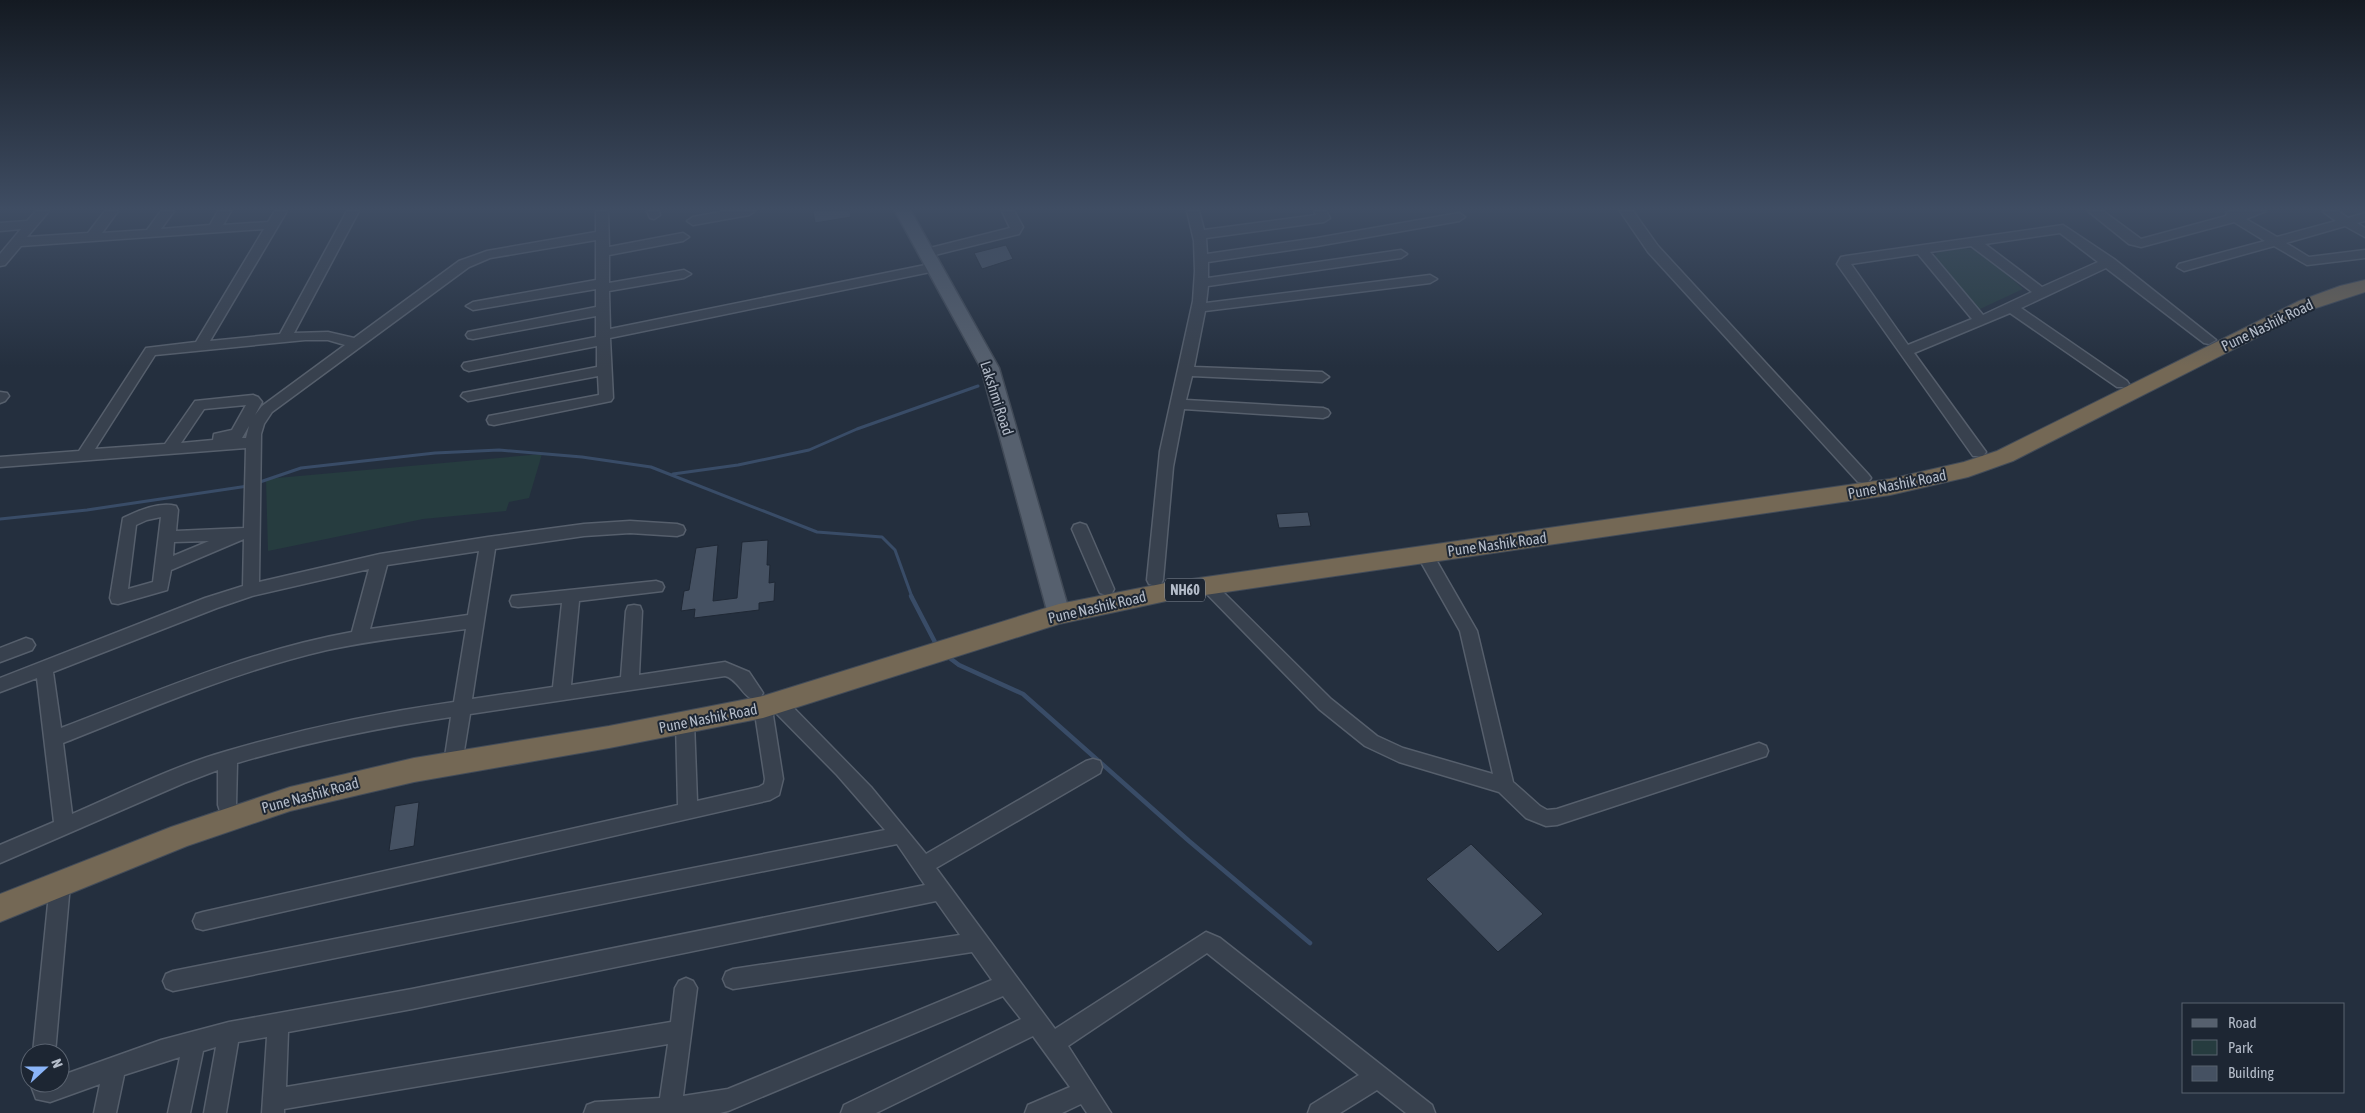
<svg xmlns="http://www.w3.org/2000/svg" width="2365" height="1113" font-family="'Asap Condensed',sans-serif">
<style>
.green{fill:#263c3f}
.lines{fill:none;stroke-linecap:round;stroke-linejoin:round}
.stream-far1{stroke:#394c67;stroke-width:3}
.stream{stroke:#394c67;stroke-width:4.5}
.building{fill:#455162;stroke:#1f2835}
.minor-casing{stroke:#565f6c;stroke-width:3}
.major-casing{stroke:#414a57;stroke-width:3}
.highway-casing{stroke:#434c59;stroke-width:2}
.minor{fill:#38414e;fill-rule:evenodd}
.major{fill:#56606e;fill-rule:evenodd}
.highway{fill:#746855;fill-rule:evenodd}
.labels{text-anchor:middle;dominant-baseline:central;stroke-width:4;stroke-linejoin:round;paint-order:stroke}
.shield{fill:#1d2633;stroke:#878f9c;stroke-width:1}
.shield-label{font-size:14px;font-weight:bold;fill:#b4bcc9}
.street-label{font-size:15px;fill:#b4bcc9;stroke:#1d2633}
</style>
<rect width="100%" height="100%" fill="#242f3e"/>
<g class="green">
<path d="M1964,248L1981,251L2023,289L1980,309L1975,307L1936,261L1934,257L1938,252Z"/>
<path d="M542,454L529,498L509,502L506,511L423,519L268,551L266,479Z"/>
</g>
<g class="lines">
<g class="stream-far1">
<path d="M673,474L738,465L809,450L857,429L978,386"/>
<path d="M257,483L301,468L435,453L499,450L582,457L651,467L817,532L882,537L895,550L912,597"/>
<path d="M0,519L87,510L248,486"/>
</g>
<g class="stream">
<path d="M911,596L937,646"/>
<path d="M947,656L959,665L1023,694L1189,841L1310,943"/>
</g>
</g>
<g class="building">
<path d="M813,211H850L851,217L815,223Z"/>
<path d="M1006,245L1013,259L982,269L974,253Z"/>
<path d="M1308,512L1311,526L1279,528L1276,514Z"/>
<path d="M768,540L767,565H770L769,583L775,582L774,601L759,603V610L694,618L695,609L681,611L684,591L689,590L696,548L718,545L713,601L737,598L742,542Z"/>
<path d="M419,802L414,846L389,851L395,806Z"/>
<path d="M1471,844L1543,914L1498,952L1426,879Z"/>
</g>
<g class="lines">
<defs>
<g id="minor">
<path d="M36,211H49L27,237L88,233L105,211H118L102,233L147,230L161,211H174L161,229L210,225L218,211H231L223,225L268,222L275,211H287L210,341L280,334L347,211H359L294,333L328,332L354,338L459,261L487,251L596,232V211H608L609,247L683,233L689,237L683,241L609,255V283L684,270L691,274L684,278L609,291L610,329L935,263L942,267L935,271L610,338L613,398L611,401L494,425L489,424L487,420L489,416L599,395L598,376L468,401L461,396L463,393L597,367V346L469,371L464,369L462,366L464,363L596,337V316L473,339L468,338L466,335L468,332L596,307V289L473,310L466,306L473,302L596,280V240L490,258L469,267L272,412L264,424L261,434L259,582L380,554L488,537L584,524L630,521L677,524L683,526L685,530L683,534L677,536L630,533L584,536L495,549L472,699L553,687L562,603L518,607L512,606L510,601L512,596L656,581L662,583L664,587L662,591L579,601L571,685L621,677L626,611L628,606L634,605L640,606L642,611L639,675L725,662L749,672L763,693L760,698C744,704 741,680 725,676L470,714L462,763L460,769L453,771L446,769L444,763L451,717C378,728 308,742 237,763L236,805L234,811L227,813L220,811L218,805V770L184,783L0,863V845L54,822L37,678L0,692V678L205,598L243,586L244,539L171,570L167,590L118,604L112,603L110,598L123,518C138,511 159,501 176,506L178,510L176,531L244,528L246,448L0,467V457L79,451L146,348L196,342L264,229L21,246L5,265L0,266V254L21,229L0,231V223L27,221ZM305,340H328L345,345L262,406L255,415L262,402L258,397L253,395L195,401L165,444L95,449L155,355ZM246,405L232,430L214,434L213,440L181,443L204,409ZM249,426L246,438H241H242ZM161,517L153,582L128,589L136,525L147,520ZM209,541L173,556L174,542ZM479,551L468,615L370,629L387,565ZM369,569L352,632C251,650 155,692 61,728L53,672L217,608L252,596ZM466,629L454,702C377,713 302,729 227,751C174,766 123,792 72,814L63,743C149,709 236,671 327,650C373,640 420,635 466,629Z"/>
<path d="M647,211H659L660,215L654,219L650,218Z"/>
<path d="M725,211H755L749,215L693,225L687,221L693,217Z"/>
<path d="M1002,211H1014L1023,227L1019,234L927,257L921,253L922,250L1010,228Z"/>
<path d="M1187,211H1199L1204,230L1316,215L1314,211H1326L1330,218L1324,222L1206,238L1207,254L1317,238L1459,213L1465,217L1459,221L1317,246L1208,262V278L1401,250L1407,254L1401,258L1208,286L1206,303L1430,275L1437,279L1430,283L1205,311L1194,367L1322,372L1329,377L1322,382L1192,376L1186,400L1323,408L1328,410L1330,413L1328,416L1323,418L1184,409L1173,467L1163,580L1161,584L1155,586L1149,584L1147,580L1160,451L1193,301L1195,271L1194,241Z"/>
<path d="M1620,211H1633L1658,246L1868,474L1871,478L1868,482H1858L1648,252Z"/>
<path d="M2088,211H2103L2141,239L2226,216L2227,212C2238,210 2254,211 2266,211L2246,219L2277,237L2336,221L2322,211H2338L2348,218L2365,213V221L2357,223L2365,228V237L2345,226L2286,243L2309,257L2365,250V258L2307,265L2274,246L2184,271L2177,267L2179,264L2265,241L2234,222L2141,247L2129,244Z"/>
<path d="M2063,225L2114,259L2216,340L2209,344L2204,343L2106,268L2021,308L2127,381L2129,384L2127,387H2117L2010,313L1914,353L1986,452L1983,456H1973L1837,264L1841,257L1846,256ZM2060,233L2098,262L2042,287L1985,244ZM1971,246L2032,292L1983,315L1930,252ZM1918,254L1972,319L1908,345L1851,264Z"/>
<path d="M0,392L7,393L9,396L5,401L0,403Z"/>
<path d="M1080,523L1086,525L1088,529L1114,589L1112,593L1106,595L1100,593L1098,589L1072,529L1074,525Z"/>
<path d="M1425,549L1431,551L1477,631L1513,782L1540,806L1547,810L1557,809L1759,743L1766,746L1768,751L1766,756L1557,825L1546,826L1526,818L1499,792L1399,762L1365,746L1319,709L1200,587L1202,583L1208,581L1214,583L1331,699L1377,736L1403,748L1493,774L1460,631L1417,555L1419,551Z"/>
<path d="M26,638L32,640L35,645L32,650L0,662V648Z"/>
<path d="M778,696L784,698L871,787L926,854L1086,761L1093,759L1100,761L1102,767L1100,773L936,868L1055,1029L1206,932L1220,938L1432,1105L1435,1113H1406L1377,1090L1340,1113H1308L1311,1105L1359,1075L1207,953L1068,1046L1111,1113H1087L1081,1104L1062,1113H1025L1028,1105L1070,1087L1033,1036L876,1113H841L844,1105L1021,1019L1003,996L728,1111L720,1113H584L587,1105L595,1102L660,1098L668,1044L284,1109V1113H262L267,1037L238,1042L226,1113H204L216,1047L203,1051L190,1113H168L180,1057L124,1075L116,1113H94L100,1084L50,1102L36,1099L30,1083H60V1076L161,1040L229,1022L412,989L925,885L897,844L173,991L166,988L163,981L166,974L173,971L885,830L837,775L772,709L783,779L779,795L770,800L203,930L196,928L193,921L196,914L203,912L678,805L676,722L679,717L685,715L691,717L694,722L697,801L759,787L764,784L765,779L754,707L757,702L763,700L770,702L772,698ZM936,901L960,935L733,969L726,972L723,979L726,986L733,989L972,952L992,980L728,1089L683,1096L697,988L693,981L686,978L679,981L675,988L671,1022L286,1087L288,1032L412,1009Z"/>
<path d="M60,875L67,878L70,884L55,1053H33L50,884L53,878Z"/>
</g>
<path id="major" d="M895,211H911L999,368L1070,614L1067,620L1059,623L1051,620L1048,614L981,368Z"/>
<path id="highway" d="M2365,280V292L2313,309L2013,461L1968,477L1890,495L1171,600L1059,624L763,718L609,748L414,782L290,811L187,846L0,922V894L171,827L290,787L414,758L609,726L763,696L1059,604L1171,582L1890,479L1964,462L1997,451L2299,301L2340,286Z"/>
</defs>
<use href="#minor" class="minor-casing"/>
<use href="#major" class="major-casing"/>
<use href="#highway" class="highway-casing"/>
<use href="#minor" class="minor"/>
<use href="#major" class="major"/>
<use href="#highway" class="highway"/>
</g>
<linearGradient id="sky" x2="0" y2="1"><stop stop-color="#141a22"/><stop offset="0.57" stop-color="#3f4d63"/><stop offset="1" stop-color="#3f4d63" stop-opacity="0"/></linearGradient>
<rect width="2365" height="367" fill="url(#sky)"/>
<g class="labels">
<rect class="shield" x="1165" y="578.5" width="40" height="23" rx="4"/>
<g class="shield-label">
<text x="1185" y="590">NH60</text>
</g>
<g class="street-label">
<text transform="translate(2267 325) rotate(-26)">Pune Nashik Road</text>
<text transform="translate(997 398) rotate(72)">Lakshmi Road</text>
<text transform="translate(1897 484) rotate(-11)">Pune Nashik Road</text>
<text transform="translate(1497 544) rotate(-8)">Pune Nashik Road</text>
<text transform="translate(1097 607) rotate(-13)">Pune Nashik Road</text>
<text transform="translate(708 718) rotate(-11)">Pune Nashik Road</text>
<text transform="translate(310 795) rotate(-15)">Pune Nashik Road</text>
</g>
</g>
<rect x="2182" y="1003" width="162" height="90" fill="#1d2633" stroke="#59626f"/>
<rect x="2192" y="1019" width="25" height="8" fill="#56606e" stroke="#59626f"/>
<text x="2228" y="1028" font-size="15" fill="#b4bcc9">Road</text>
<rect x="2192" y="1040" width="25" height="15" fill="#263c3f" stroke="#59626f"/>
<text x="2228" y="1053" font-size="15" fill="#b4bcc9">Park</text>
<rect x="2192" y="1066" width="25" height="15" fill="#455162" stroke="#59626f"/>
<text x="2228" y="1078" font-size="15" fill="#b4bcc9">Building</text>
<g transform="translate(45 1068) rotate(69)"><circle r="24" fill="#1d2633" stroke="#59626f"/>
<path d="M0-4L9 19L0 12L-9 19Z" fill="#8ab4f8"/>
<text y="-8" font-size="14" font-weight="bold" text-anchor="middle" fill="#b4bcc9">N</text>
</g>
</svg>
